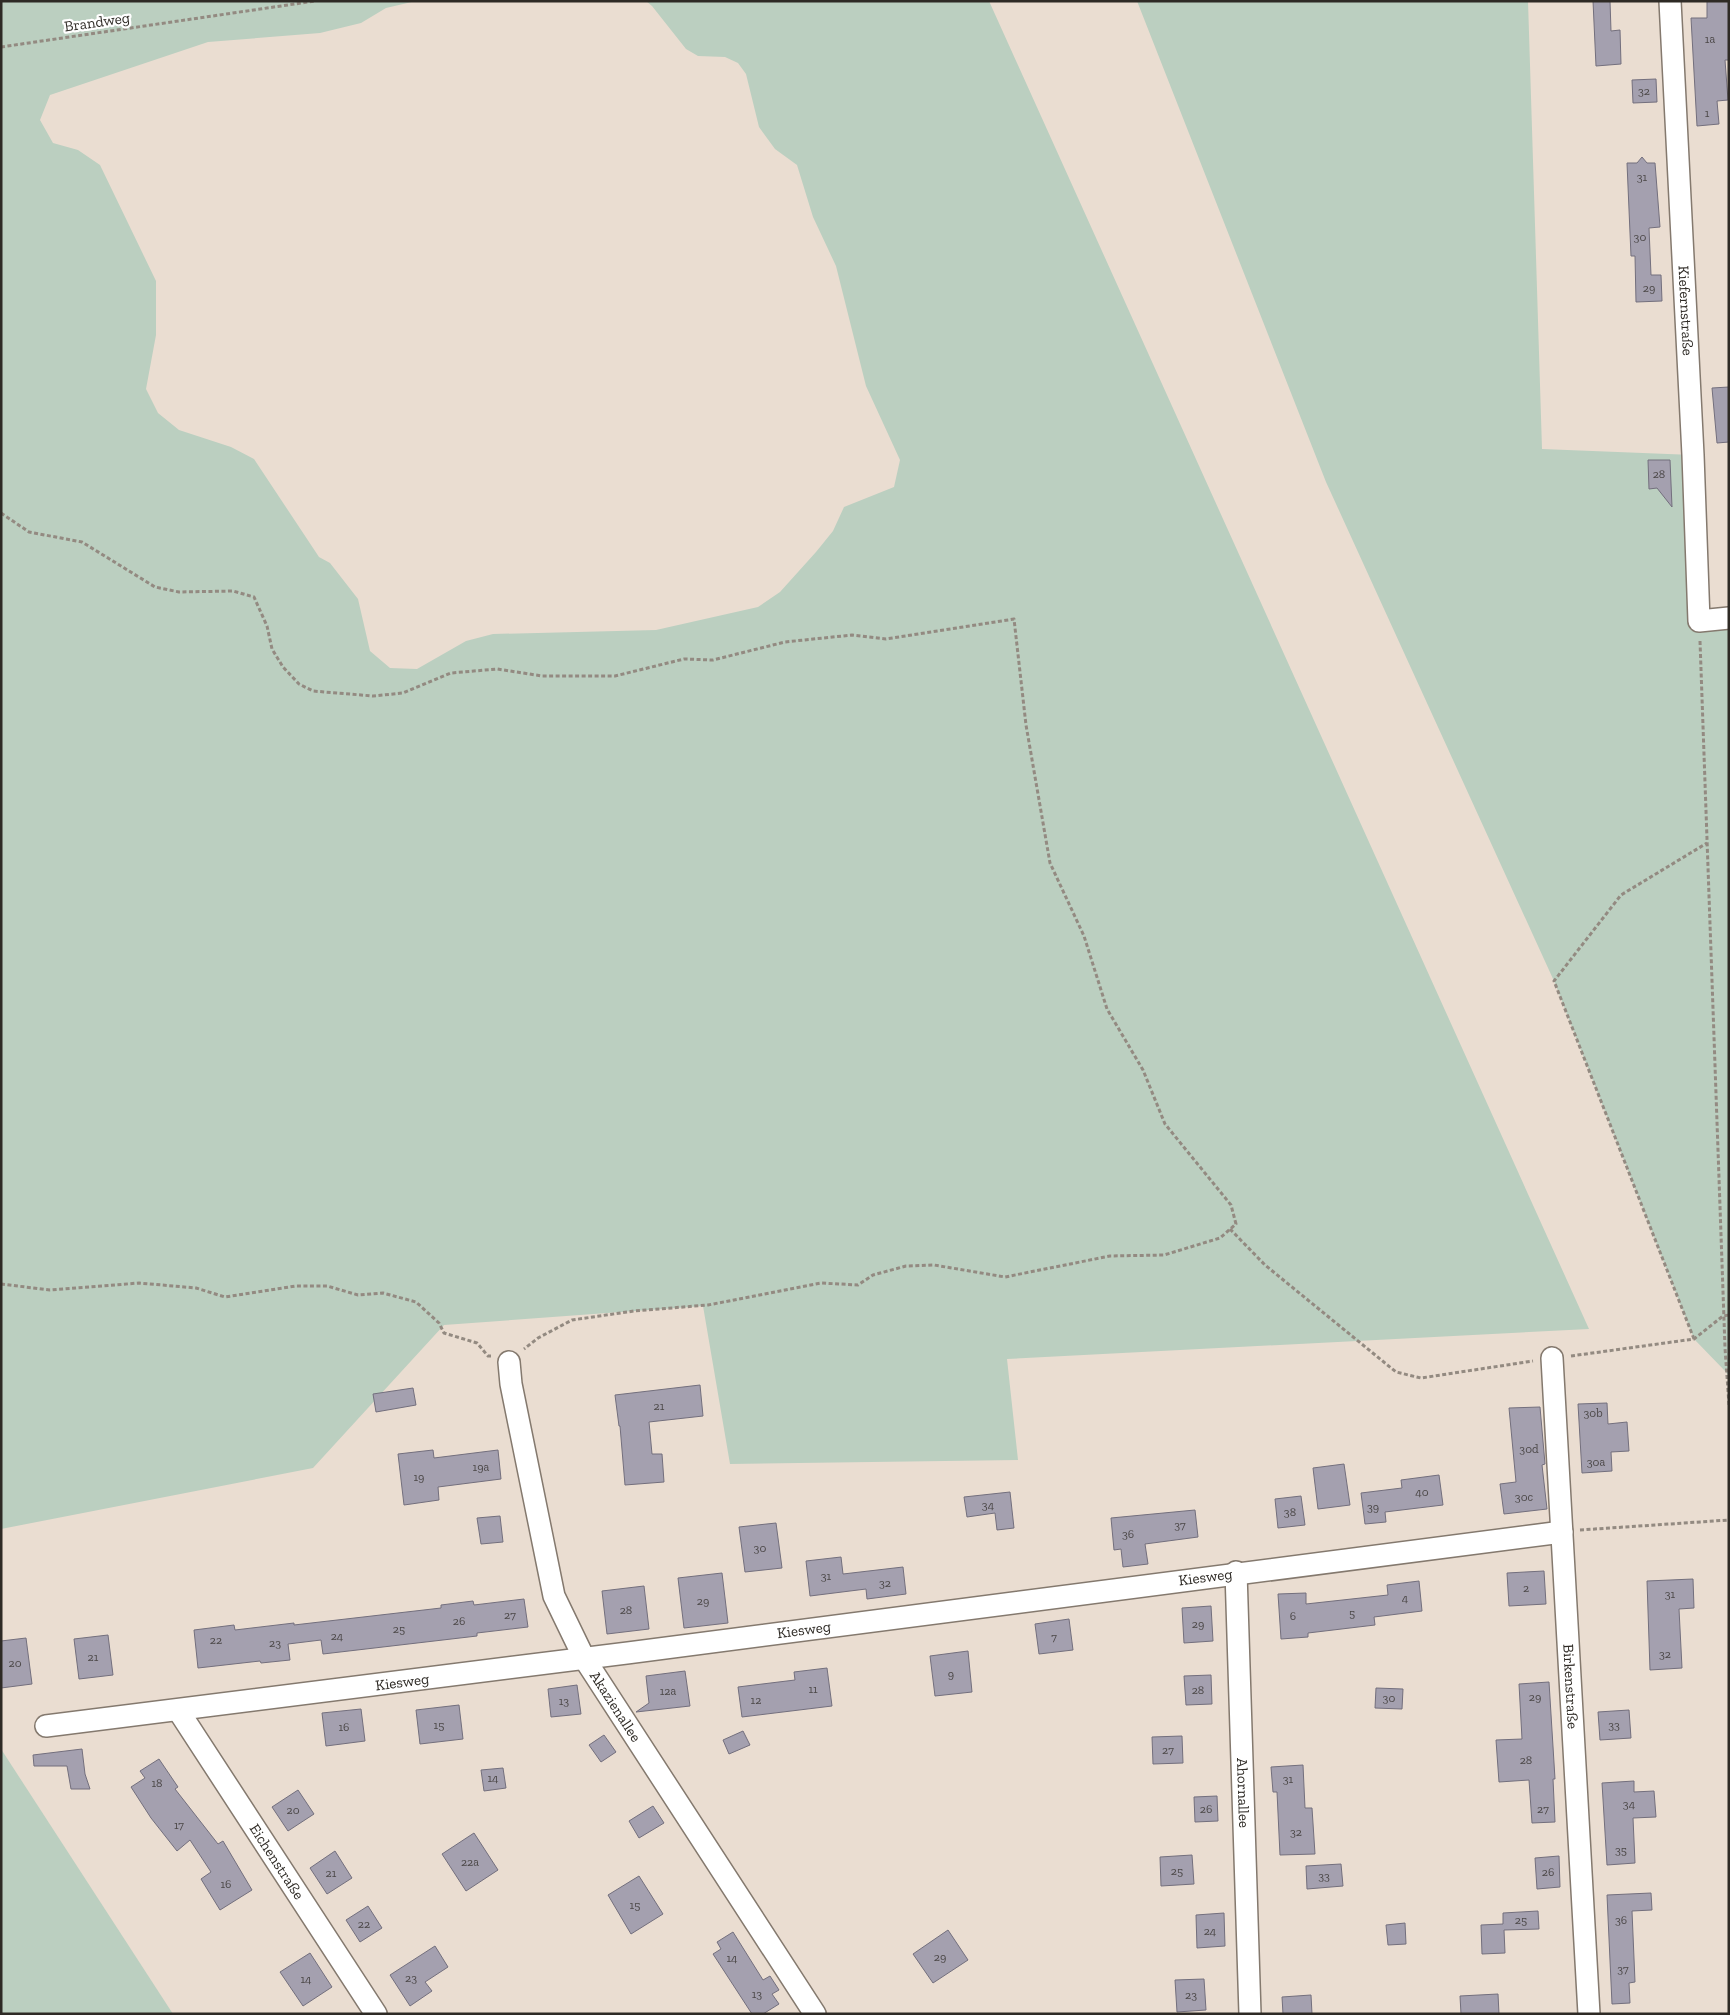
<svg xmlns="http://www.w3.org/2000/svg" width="1730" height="2015" font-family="'Zilla Slab',serif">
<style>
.green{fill:#bbcfc0}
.building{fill:#a4a0af;stroke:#736f7d}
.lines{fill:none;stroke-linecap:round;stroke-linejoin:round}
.minor-casing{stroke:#84796e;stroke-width:24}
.path{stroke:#938a81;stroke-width:3;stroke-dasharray:4 2.5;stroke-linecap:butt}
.minor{stroke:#fff;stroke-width:21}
.labels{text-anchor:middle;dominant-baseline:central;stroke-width:4.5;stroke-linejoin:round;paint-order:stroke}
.number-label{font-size:12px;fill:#4c4848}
.street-label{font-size:15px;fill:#2e2a25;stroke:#fff}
</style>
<rect width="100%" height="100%" fill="#eaddd1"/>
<g class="green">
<path d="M1,1H416L386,8L361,23L320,33L208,42L50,95L40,120L53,143L78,150L100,165L156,281V335L146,389L158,413L179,430L231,447L254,459L319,557L330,563L358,599L370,651L390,668L417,669L466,641L493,634L656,630L758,607L780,592L816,552L833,531L844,507L894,487L900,460L866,386L836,266L813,217L797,165L775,149L759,127L746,74L738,63L725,57L698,56L686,49L652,6L646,1H989L1589,1329L1007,1359L1018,1460L730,1464L703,1306L444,1325L313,1468L1,1529Z"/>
<path d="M1137,1H1528L1542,449L1693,455L1699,621L1729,618V1377L1726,1372L1694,1339L1554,981L1326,482Z"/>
<path d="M1,1749L173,2014H1Z"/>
</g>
<g class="building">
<path d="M1593,1H1610L1611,31L1620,30L1621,64L1596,66Z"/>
<path d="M1707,1H1729V60H1725L1728,100L1717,101L1719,124L1697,126L1691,18H1707Z"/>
<path d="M1656,79L1657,102L1633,103L1632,80Z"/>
<path d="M1642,157L1647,163H1655L1660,227L1649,228L1651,275H1661L1662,301L1636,302L1635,256H1631L1627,163H1637Z"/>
<path d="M1729,387V442L1717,443L1712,388Z"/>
<path d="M1648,460H1670L1672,507L1657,488L1649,489Z"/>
<path d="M700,1385L703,1416L649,1422L652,1454H662L664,1482L625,1485L620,1426H619L615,1395Z"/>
<path d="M413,1388L416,1405L376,1412L373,1394Z"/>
<path d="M1607,1403L1608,1424L1627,1422L1629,1451L1611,1452L1612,1471L1582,1473L1578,1404Z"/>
<path d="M1540,1407L1545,1464L1542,1465L1547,1509L1504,1514L1500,1484L1516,1482L1509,1408Z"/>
<path d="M433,1450L434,1458L498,1450L501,1479L438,1487L439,1500L404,1505L398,1454Z"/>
<path d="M1344,1464L1350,1505L1318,1509L1313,1468Z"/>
<path d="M1439,1475L1443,1505L1385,1512L1386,1522L1365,1524L1361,1493L1402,1488L1401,1480Z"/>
<path d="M1010,1492L1014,1528L997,1530L995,1513L967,1517L964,1497Z"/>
<path d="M1301,1496L1305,1525L1278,1528L1275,1499Z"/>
<path d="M1195,1510L1198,1537L1145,1544L1148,1564L1123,1567L1121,1549L1114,1550L1111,1518Z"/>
<path d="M500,1516L503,1542L481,1544L477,1518Z"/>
<path d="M776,1523L782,1568L745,1572L739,1527Z"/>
<path d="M841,1557L843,1574L903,1567L906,1594L867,1599L866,1589L810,1596L806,1561Z"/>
<path d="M1544,1571L1546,1604L1509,1606L1507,1573Z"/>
<path d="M722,1573L728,1623L684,1628L678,1578Z"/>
<path d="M1693,1579L1694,1608L1679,1609L1682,1668L1650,1670L1647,1581Z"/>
<path d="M1419,1581L1422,1611L1374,1617L1375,1625L1308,1633V1637L1281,1639L1278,1594L1306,1593V1604L1388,1595L1387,1585Z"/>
<path d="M644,1586L649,1629L607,1634L602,1591Z"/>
<path d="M524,1599L528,1627L477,1633V1636L323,1654L321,1640L288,1644L290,1660L261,1663L260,1661L198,1668L194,1630L234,1625L235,1630L294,1623V1625L441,1608V1605L473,1601L474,1605Z"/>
<path d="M1211,1606L1213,1641L1184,1643L1182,1608Z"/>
<path d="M1069,1619L1073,1650L1039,1654L1035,1624Z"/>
<path d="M108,1635L113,1675L79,1679L74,1639Z"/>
<path d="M26,1638L32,1684L1,1688V1641Z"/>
<path d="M968,1651L972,1692L935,1696L930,1656Z"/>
<path d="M827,1668L832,1706L742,1717L738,1687L795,1680L794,1672Z"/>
<path d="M685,1671L690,1706L636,1712L649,1703L646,1676Z"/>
<path d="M1211,1675L1212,1704L1186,1705L1184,1676Z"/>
<path d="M1549,1682L1555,1779H1553L1555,1822L1532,1823L1529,1780L1499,1782L1496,1740L1522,1739L1519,1684Z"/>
<path d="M577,1685L581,1714L551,1717L548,1689Z"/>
<path d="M1376,1688L1403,1689L1402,1709L1375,1708Z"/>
<path d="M459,1705L463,1739L420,1744L416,1710Z"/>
<path d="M361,1709L365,1741L326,1746L322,1713Z"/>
<path d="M1629,1710L1631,1738L1600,1740L1598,1712Z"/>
<path d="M743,1731L750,1745L729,1754L723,1740Z"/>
<path d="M604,1735L616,1752L601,1762L589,1745Z"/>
<path d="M1182,1736L1183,1763L1153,1764L1152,1737Z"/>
<path d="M82,1749L85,1774L90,1789H71L67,1766H34L33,1755Z"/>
<path d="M159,1759L178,1787L175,1789L218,1844L223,1841L252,1890L220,1910L201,1879L211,1872L190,1840L177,1851L151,1818L131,1787L145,1778L140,1771Z"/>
<path d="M1303,1765L1305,1808H1312L1315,1854L1280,1855L1277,1792H1273L1271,1767Z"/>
<path d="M503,1768L506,1788L484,1791L481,1770Z"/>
<path d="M1634,1781V1792L1654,1791L1656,1817L1633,1818L1635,1863L1607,1865L1602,1783Z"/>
<path d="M298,1790L314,1814L288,1831L272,1807Z"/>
<path d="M1217,1796L1218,1821L1195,1822L1194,1797Z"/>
<path d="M653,1806L664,1823L639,1838L629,1821Z"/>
<path d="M474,1833L498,1870L466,1891L442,1854Z"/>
<path d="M335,1851L352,1878L327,1894L310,1868Z"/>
<path d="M1192,1855L1194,1884L1161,1886L1160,1857Z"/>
<path d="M1559,1856L1560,1887L1537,1889L1535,1858Z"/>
<path d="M1341,1864L1343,1886L1307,1889L1306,1866Z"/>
<path d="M639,1876L663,1914L631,1934L608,1895Z"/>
<path d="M1651,1893L1652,1910L1632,1911L1635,1982L1629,1983L1630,2003L1612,2004L1607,1895Z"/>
<path d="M368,1906L382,1928L360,1942L346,1920Z"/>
<path d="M1538,1911L1539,1929L1504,1930L1505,1953L1482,1954L1481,1925L1503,1924V1913Z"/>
<path d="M1224,1913L1225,1946L1197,1948L1196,1915Z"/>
<path d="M1405,1923L1406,1944L1388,1945L1386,1925Z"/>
<path d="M948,1930L968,1960L933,1983L913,1954Z"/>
<path d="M733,1932L763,1980L770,1976L779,1990L772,1994L779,2004L763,2014H752L713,1954L721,1949L717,1942Z"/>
<path d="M435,1946L448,1967L425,1982L432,1991L410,2006L390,1975Z"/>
<path d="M310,1953L332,1987L303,2006L280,1972Z"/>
<path d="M1204,1979L1206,2010L1177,2012L1175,1980Z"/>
<path d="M1498,1994L1499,2014H1461L1460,1996Z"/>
<path d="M1311,1995L1312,2014H1283L1282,1997Z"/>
</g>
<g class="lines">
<defs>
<g id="minor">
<path id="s1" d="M1670,1L1693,455L1699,621L1729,618"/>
<path id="s2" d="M1552,1358L1589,2014"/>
<path id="s3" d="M509,1362L511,1384L554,1596L584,1658L815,2014"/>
<path id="s4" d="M1236,1572L1250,2014"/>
<path id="s5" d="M178,1710L376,2014"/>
<path id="s6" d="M46,1726C552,1666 1056,1594 1562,1532"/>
</g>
</defs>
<use href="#minor" class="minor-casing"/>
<g class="path">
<path d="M1,47L315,1"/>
<path d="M1,513L29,532L82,542L155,587L179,592L233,591L254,597L267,626L272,649L283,667L299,684L313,691L373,696L403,693L451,673L497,669L542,676H615L684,659L713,660L785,642L852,635L886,639L1014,619L1026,725L1050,863L1084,936L1107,1009L1143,1070L1165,1124L1231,1205L1236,1224L1220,1238L1164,1255L1110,1256L1005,1277L934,1265L906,1266L873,1275L858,1285L821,1283L708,1305L634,1311L572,1320L538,1338L524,1349"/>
<path d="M1700,641L1725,1348L1729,1405"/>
<path d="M1230,1229L1265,1265L1396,1372L1421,1378L1533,1361"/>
<path d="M1,1284L50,1290L139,1283L196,1288L225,1297L296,1286H327L358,1295L383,1293L416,1302L439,1323L444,1333L477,1343L488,1356H491"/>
<path d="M1694,1339L1554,981L1621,895L1707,843"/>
<path d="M1571,1356L1694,1339L1723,1316L1729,1315"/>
<path d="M1580,1530L1729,1520"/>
</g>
<use href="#minor" class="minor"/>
</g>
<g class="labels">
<g class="number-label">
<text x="1710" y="39">1a</text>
<text x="1644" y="91">32</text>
<text x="1707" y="113">1</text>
<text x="1642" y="177">31</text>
<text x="1640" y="237">30</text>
<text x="1649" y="288">29</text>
<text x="1659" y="474">28</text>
<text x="659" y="1406">21</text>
<text x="1593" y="1413">30b</text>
<text x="1529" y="1449">30d</text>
<text x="1596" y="1462">30a</text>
<text x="481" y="1467">19a</text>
<text x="419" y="1477">19</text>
<text x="1422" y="1492">40</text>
<text x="1524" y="1497">30c</text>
<text x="988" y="1505">34</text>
<text x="1373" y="1507">39</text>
<text x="1290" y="1512">38</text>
<text x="1180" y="1525">37</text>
<text x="1128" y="1534">36</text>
<text x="760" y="1548">30</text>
<text x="826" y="1576">31</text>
<text x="885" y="1583">32</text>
<text x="1526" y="1588">2</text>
<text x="1670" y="1594">31</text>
<text x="1405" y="1598">4</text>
<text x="703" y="1601">29</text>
<text x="626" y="1610">28</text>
<text x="1352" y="1613">5</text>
<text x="510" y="1615">27</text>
<text x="1293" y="1616">6</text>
<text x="459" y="1621">26</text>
<text x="1198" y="1624">29</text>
<text x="399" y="1629">25</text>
<text x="337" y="1636">24</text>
<text x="1054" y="1637">7</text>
<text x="216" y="1640">22</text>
<text x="275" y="1643">23</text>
<text x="1665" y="1654">32</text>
<text x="93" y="1657">21</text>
<text x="15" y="1663">20</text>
<text x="951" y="1674">9</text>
<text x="813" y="1689">11</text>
<text x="1198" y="1690">28</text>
<text x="668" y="1691">12a</text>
<text x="1535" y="1697">29</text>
<text x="1389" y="1698">30</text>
<text x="756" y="1700">12</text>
<text x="564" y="1701">13</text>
<text x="439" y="1725">15</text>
<text x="1614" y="1725">33</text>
<text x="344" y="1727">16</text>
<text x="1168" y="1750">27</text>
<text x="1526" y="1760">28</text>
<text x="493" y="1778">14</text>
<text x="1288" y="1779">31</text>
<text x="157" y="1783">18</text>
<text x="1629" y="1804">34</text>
<text x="1206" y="1809">26</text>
<text x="1543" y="1809">27</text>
<text x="293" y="1810">20</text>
<text x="179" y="1825">17</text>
<text x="1296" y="1832">32</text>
<text x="1621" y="1850">35</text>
<text x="470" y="1862">22a</text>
<text x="1177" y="1871">25</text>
<text x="1548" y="1872">26</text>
<text x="331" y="1873">21</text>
<text x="1324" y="1876">33</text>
<text x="226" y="1884">16</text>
<text x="635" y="1905">15</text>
<text x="1521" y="1920">25</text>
<text x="1621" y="1920">36</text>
<text x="364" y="1924">22</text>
<text x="1210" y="1931">24</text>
<text x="940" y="1957">29</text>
<text x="732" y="1958">14</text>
<text x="1623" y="1969">37</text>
<text x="411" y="1978">23</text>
<text x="306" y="1979">14</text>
<text x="757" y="1994">13</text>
<text x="1191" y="1995">23</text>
</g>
<g class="street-label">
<text transform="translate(97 22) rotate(-8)">Brandweg</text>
<text stroke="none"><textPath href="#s1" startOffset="310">Kiefernstraße</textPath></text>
<text stroke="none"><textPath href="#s6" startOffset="1169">Kiesweg</textPath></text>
<text stroke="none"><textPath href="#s6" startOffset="764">Kiesweg</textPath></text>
<text stroke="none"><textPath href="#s6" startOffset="359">Kiesweg</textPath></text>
<text stroke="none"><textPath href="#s2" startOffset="329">Birkenstraße</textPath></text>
<text stroke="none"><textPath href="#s3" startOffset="365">Akazienallee</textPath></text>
<text stroke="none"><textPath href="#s4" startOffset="221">Ahornallee</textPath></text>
<text stroke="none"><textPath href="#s5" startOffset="181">Eichenstraße</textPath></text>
</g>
</g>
<rect width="1730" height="2015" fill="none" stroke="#2e2a25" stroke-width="5"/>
</svg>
